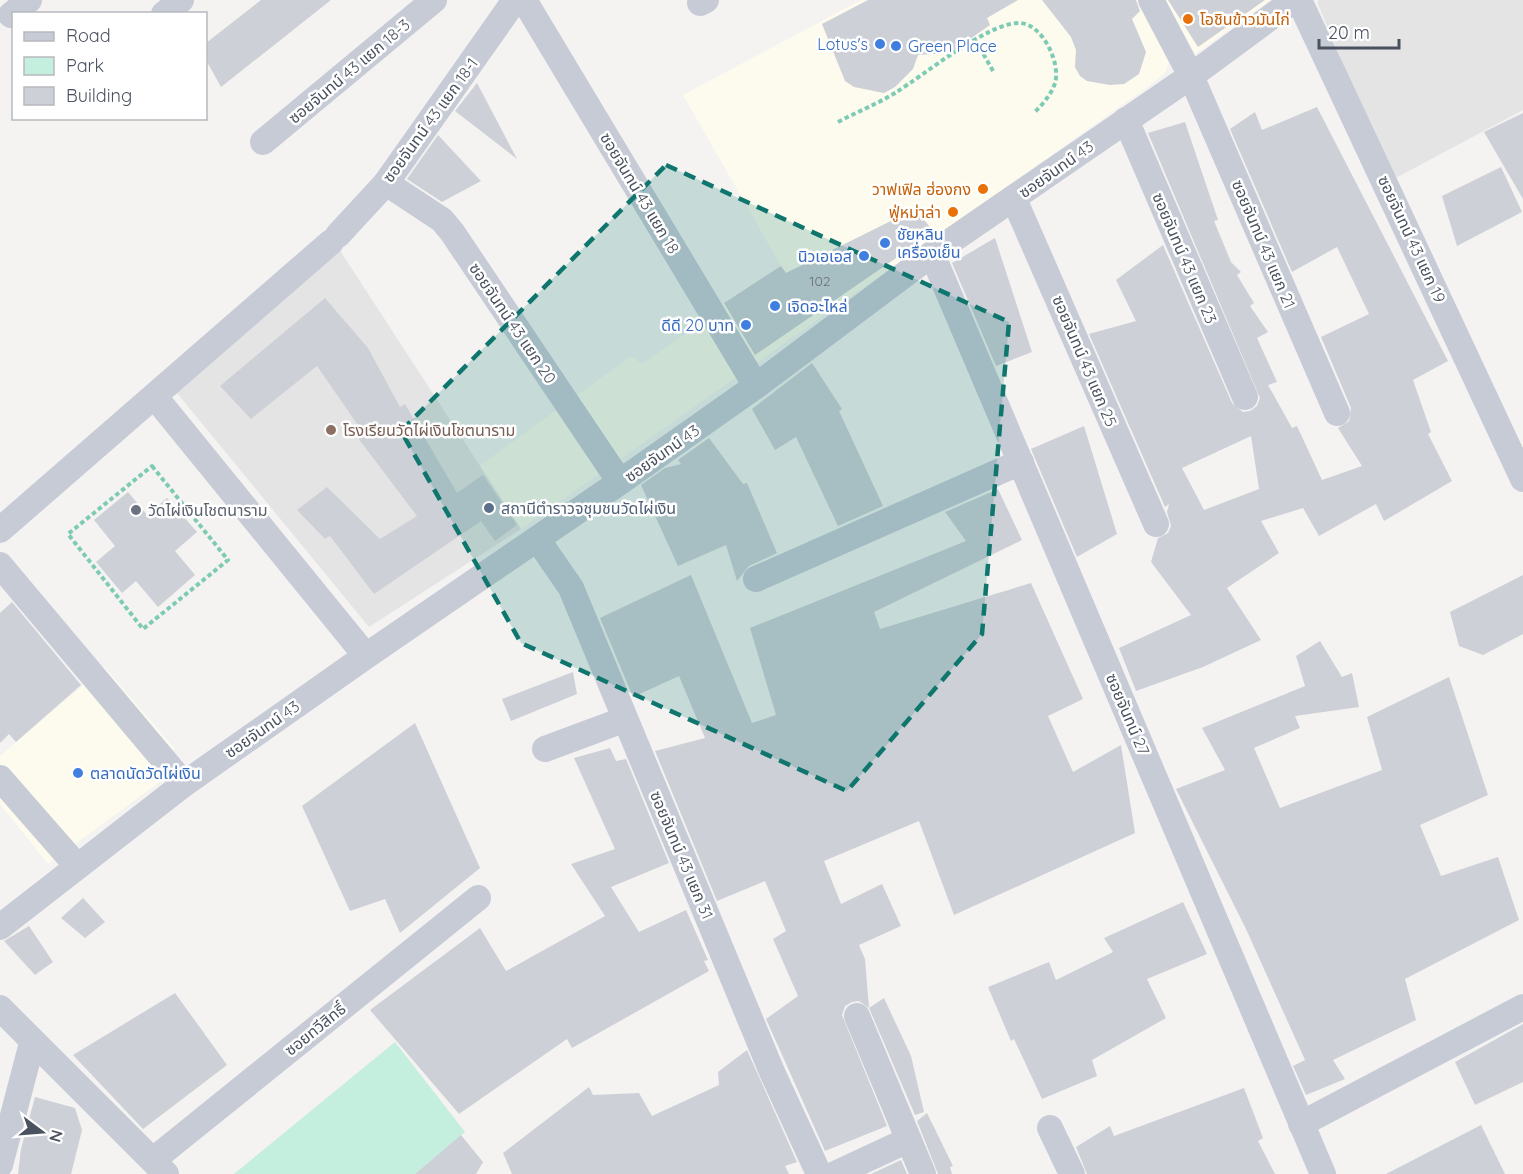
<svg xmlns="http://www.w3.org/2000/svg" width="1523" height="1174" font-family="Quicksand,'Noto Sans Thai',sans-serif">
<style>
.commercial{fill:#fcfbee}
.education{fill:#e5e4e4}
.green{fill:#c4eedd}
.building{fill:#ced0d7;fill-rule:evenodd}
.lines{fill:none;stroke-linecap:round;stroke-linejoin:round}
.path{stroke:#7dcbb4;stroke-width:4;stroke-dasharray:4.5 3;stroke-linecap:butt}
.minor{stroke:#c7cbd6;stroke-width:26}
.marked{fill:#0f766e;fill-opacity:0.2;stroke:#0f766e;stroke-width:4.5;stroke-dasharray:12 8;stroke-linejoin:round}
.food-dot{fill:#e8710a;stroke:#fff;stroke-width:2}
.shop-dot{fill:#3f7fe0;stroke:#fff;stroke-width:2}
.education-dot{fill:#8d6e63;stroke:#fff;stroke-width:2}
.service-dot{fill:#5c6f8a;stroke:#fff;stroke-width:2}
.worship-dot{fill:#6b7280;stroke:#fff;stroke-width:2}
.labels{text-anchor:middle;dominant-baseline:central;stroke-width:5;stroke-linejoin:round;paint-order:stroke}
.number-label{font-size:14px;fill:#6b717d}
.food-label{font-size:16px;fill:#c56008;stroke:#fff;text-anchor:end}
.shop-label{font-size:16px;fill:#366cbe;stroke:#fff;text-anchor:start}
.street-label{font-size:16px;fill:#4a515f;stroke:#fff}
.education-label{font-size:16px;fill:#785e54;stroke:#fff;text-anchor:start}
.service-label{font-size:16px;fill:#4e5e75;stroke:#fff;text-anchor:start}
.worship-label{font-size:16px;fill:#5b616d;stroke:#fff;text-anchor:start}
</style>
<rect width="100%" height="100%" fill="#f4f3f2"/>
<g class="commercial">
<path d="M861,0H1140L1171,57L1165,73L1145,89L521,529L478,467L631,356L642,364L698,325L722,304L781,266L683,95Z"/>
<path d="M1165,0H1271L1195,54Z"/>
<path d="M104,667L175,749L152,766L161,781L48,864L0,804V756Z"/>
</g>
<g class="education">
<path d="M1319,0H1523V110L1392,180L1317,2Z"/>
<path d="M339,249L521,529L369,627L177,393Z"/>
</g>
<path class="green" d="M395,1042L465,1132L415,1174H234Z"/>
<g class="building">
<path d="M261,0H331L221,87L206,60V43Z"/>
<path d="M868,0H1018L987,18L990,25L950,53L918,55L913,69L895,87L884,93L854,87L845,81L822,24Z"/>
<path d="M1042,0H1136L1140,11L1132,19L1146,52L1139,74L1124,84L1110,85L1087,81L1080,76L1075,67L1076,50L1071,37Z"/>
<path d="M1168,0H1265L1198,47Z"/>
<path d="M477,83L517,159L455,111Z"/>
<path d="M1317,107L1448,361L1413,380L1431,432L1428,434L1452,481L1384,521L1376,504L1319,536L1303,508L1261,521L1279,553L1227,588L1261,640L1203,667L1136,691L1119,648L1191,615L1151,562L1158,538L1168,533L1171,526L1167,512L1169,504L1165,507L1089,334L1136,321L1116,280L1163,245L1232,403L1243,412L1250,411L1257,406L1260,398L1148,133L1185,122L1218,220L1214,221L1231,262L1241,272L1237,275L1254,303L1250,306L1268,332L1257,338L1277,382L1268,385L1292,428L1297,426L1322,480L1362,466L1338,428L1349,421L1351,408L1321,337L1369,314L1337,247L1292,272L1230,129L1255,112L1262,130ZM1251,436L1259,489L1204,510L1182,468Z"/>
<path d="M1523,113V199L1484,132Z"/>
<path d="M438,135L481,181L442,202L407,179Z"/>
<path d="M1501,167L1522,212L1457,246L1442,196Z"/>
<path d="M915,209L934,232L755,355L724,303L781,266L786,273Z"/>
<path d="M995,238L1032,352L996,366L952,263Z"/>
<path d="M325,298L368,348L400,407L405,404L457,493L483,475L517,525L495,541L481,521L374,594L330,536L325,539L297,510L327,487L380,539L417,516L358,438L364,434L317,366L251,419L220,386Z"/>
<path d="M812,363L842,409L839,411L883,506L838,526L796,437L775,450L752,409Z"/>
<path d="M1084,426L1117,534L1077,557L1031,449Z"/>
<path d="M709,438L743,484L747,483L777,553L749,566L737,581L726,545L678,566L641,485L665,468L681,464L678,460Z"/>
<path d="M998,489L1022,540L874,612L880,629L1031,583L1083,699L1048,716L1073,772L1121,745L1135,833L954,915L919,821L824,861L841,904L882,884L901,926L859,945L865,959L869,1008L859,1001L852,1002L845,1006L842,1015L887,1126L825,1151L766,1019L798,996L773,939L786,931L765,881L717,901L655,751L705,738L679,676L633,697L600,618L691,575L752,723L776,715L750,628L966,541L945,512Z"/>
<path d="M128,492L147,515L167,498L197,532L175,551L195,575L158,607L136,581L122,593L96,562L115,546L94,520Z"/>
<path d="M1523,575V634L1483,655L1459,646L1450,612Z"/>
<path d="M12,602L81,685L16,742L9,734L0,743V613Z"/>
<path d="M1320,641L1342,677L1352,673L1359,707L1295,716L1300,728L1254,748L1280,808L1382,770L1367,717L1449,677L1488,795L1420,825L1441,876L1498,857L1519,920L1405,979L1416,1020L1333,1060L1345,1079L1306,1095L1293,1066L1305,1060L1246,929L1176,789L1225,770L1202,728L1305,686L1296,656Z"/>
<path d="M573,672L577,694L511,721L502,699Z"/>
<path d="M415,723L480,868L400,933L385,899L350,911L302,806Z"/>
<path d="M610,748L616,761L626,759L669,863L611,887L639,932L686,910L708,960L704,961L709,971L572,1048L567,1039L459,1114L370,1010L480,928L506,971L605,916L571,864L615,849L574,758Z"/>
<path d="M83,898L105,922L85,938L61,918Z"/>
<path d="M1183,902L1207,954L1147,979L1166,1018L1092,1060L1097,1076L1042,1099L1014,1039L1011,1041L988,987L1049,962L1056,980L1113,952L1104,938Z"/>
<path d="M29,926L53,962L35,975L4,941Z"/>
<path d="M175,993L227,1065L143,1129L73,1055Z"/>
<path d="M884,998L911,1056L924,1112L915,1115L869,1008Z"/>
<path d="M1523,1024V1082L1475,1105L1455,1062Z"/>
<path d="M747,1050L797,1162L785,1166L789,1174H512L503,1153L589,1087L593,1095L639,1093L652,1116L719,1085L718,1072Z"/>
<path d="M1244,1088L1263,1138L1258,1141L1275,1174H1087L1076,1147L1110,1126L1114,1136Z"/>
<path d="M35,1097L75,1108L82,1130L71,1174H18L21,1149Z"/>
<path d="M927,1113L953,1166L950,1167L952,1174H938L917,1121Z"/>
<path d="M1481,1125L1505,1174H1386Z"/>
<path d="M461,1135L483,1162L476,1174H415Z"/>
<path d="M901,1160L907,1174H871Z"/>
</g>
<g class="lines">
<g class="path">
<path d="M976,41L993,71"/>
<path d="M838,122C857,112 877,104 895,93C924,75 986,24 1018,23C1042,22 1061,63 1055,83C1051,95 1042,105 1034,113"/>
<path d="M152,466L228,560L143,629L68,534Z"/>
</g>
<g class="minor">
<path d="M524,0L756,386"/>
<path d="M1151,0L1191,76L1337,413"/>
<path d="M1299,0L1523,479"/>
<path d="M700,3L706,0"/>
<path d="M164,14L181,0"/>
<path d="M11,15L29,0"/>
<path d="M1126,120L1245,397"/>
<path d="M263,142L434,0"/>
<path d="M386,183L442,220L452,232L620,482"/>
<path d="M1014,199L1156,524"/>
<path d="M338,235L386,183L515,0"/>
<path d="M932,254L1323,1174"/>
<path d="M155,397L366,656"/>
<path d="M0,530L331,242"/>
<path d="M538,540L571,588L772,1072L819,1174"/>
<path d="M0,565L184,784"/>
<path d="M756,579L1021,462"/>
<path d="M545,749L623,720"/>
<path d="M0,778L77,866"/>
<path d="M0,927L184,784L366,656L620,482L756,386L932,254L1191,76L1294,0"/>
<path d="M0,1008L166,1174"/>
<path d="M857,1016L923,1174"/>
<path d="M1301,1124L1523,1007"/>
<path d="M1050,1128L1072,1174"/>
<path d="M153,1160L478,898"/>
<path d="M0,1165L32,1043"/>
<path d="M835,1174L908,1140"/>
</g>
</g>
<path class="marked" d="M666,165L1009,322L982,634L847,791L521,643L401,431Z"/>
<g class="food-dot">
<circle cx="1188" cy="19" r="6"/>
<circle cx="983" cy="189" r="6"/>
<circle cx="953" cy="212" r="6"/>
</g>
<g class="shop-dot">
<circle cx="880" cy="44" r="6"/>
<circle cx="896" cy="46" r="6"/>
<circle cx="885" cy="243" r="6"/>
<circle cx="864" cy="256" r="6"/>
<circle cx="775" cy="306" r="6"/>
<circle cx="746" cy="325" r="6"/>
<circle cx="78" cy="773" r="6"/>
</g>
<circle class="education-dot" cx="331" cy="430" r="6"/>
<circle class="service-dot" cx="489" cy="508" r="6"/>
<circle class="worship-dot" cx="136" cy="510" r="6"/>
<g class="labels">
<g class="number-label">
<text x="820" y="281">102</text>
</g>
<g class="food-label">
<text x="1200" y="19" text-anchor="start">โอชินข้าวมันไก่</text>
<text x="971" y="189">วาฟเฟิล ฮ่องกง</text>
<text x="941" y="212">ฟู่หม่าล่า</text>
</g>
<g class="shop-label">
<text x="868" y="44" text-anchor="end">Lotus's</text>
<text x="908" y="46">Green Place</text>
<text x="897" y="234">ชัยหลิน<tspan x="897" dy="18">เครื่องเย็น</tspan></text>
<text x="852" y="256" text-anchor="end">นิวเอเอส</text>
<text x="787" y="306">เจิดอะไหล่</text>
<text x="734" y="325" text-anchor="end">ดีดี 20 บาท</text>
<text x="90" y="773">ตลาดนัดวัดไผ่เงิน</text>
</g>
<g class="street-label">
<text transform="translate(349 71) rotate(-40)">ซอยจันทน์ 43 แยก 18-3</text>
<text transform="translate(430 120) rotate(-54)">ซอยจันทน์ 43 แยก 18-1</text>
<text transform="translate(1056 169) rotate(-35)">ซอยจันทน์ 43</text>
<text transform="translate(640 193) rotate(59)">ซอยจันทน์ 43 แยก 18</text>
<text transform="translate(1412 239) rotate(65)">ซอยจันทน์ 43 แยก 19</text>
<text transform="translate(1264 244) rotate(67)">ซอยจันทน์ 43 แยก 21</text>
<text transform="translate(1185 258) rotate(67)">ซอยจันทน์ 43 แยก 23</text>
<text transform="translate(513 323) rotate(56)">ซอยจันทน์ 43 แยก 20</text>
<text transform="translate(1085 361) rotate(67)">ซอยจันทน์ 43 แยก 25</text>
<text transform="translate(662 453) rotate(-35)">ซอยจันทน์ 43</text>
<text transform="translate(1128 714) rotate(67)">ซอยจันทน์ 27</text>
<text transform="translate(262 729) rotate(-35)">ซอยจันทน์ 43</text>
<text transform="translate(682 855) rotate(67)">ซอยจันทน์ 43 แยก 31</text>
<text transform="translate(315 1029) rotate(-39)">ซอยทวีสิทธิ์</text>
</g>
<g class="education-label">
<text x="343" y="430">โรงเรียนวัดไผ่เงินโชตนาราม</text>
</g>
<g class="service-label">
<text x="501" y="508">สถานีตำราวจชุมชนวัดไผ่เงิน</text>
</g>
<g class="worship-label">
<text x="148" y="510">วัดไผ่เงินโชตนาราม</text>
</g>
</g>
<rect x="12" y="12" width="195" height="108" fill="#ffffff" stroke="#b7b9bf" stroke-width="1.5"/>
<rect x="24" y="32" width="30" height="9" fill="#c7cbd6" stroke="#b7b9bf" stroke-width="1.5"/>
<text x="66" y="42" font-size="18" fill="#4a515f">Road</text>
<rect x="24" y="57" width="30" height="18" fill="#c4eedd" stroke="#b7b9bf" stroke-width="1.5"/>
<text x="66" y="72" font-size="18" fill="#4a515f">Park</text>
<rect x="24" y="87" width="30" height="18" fill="#ced0d7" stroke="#b7b9bf" stroke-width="1.5"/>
<text x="66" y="102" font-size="18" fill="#4a515f">Building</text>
<g transform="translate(42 1132) rotate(106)" stroke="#ffffff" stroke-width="4.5" paint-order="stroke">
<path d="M0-4.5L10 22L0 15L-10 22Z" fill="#4a515f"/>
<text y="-9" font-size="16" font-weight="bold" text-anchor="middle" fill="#4a515f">N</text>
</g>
<path d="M1319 39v9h80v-9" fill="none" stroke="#4a515f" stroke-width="3"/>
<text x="1328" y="39" font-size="18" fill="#4a515f" stroke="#ffffff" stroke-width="4.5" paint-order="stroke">20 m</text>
</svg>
